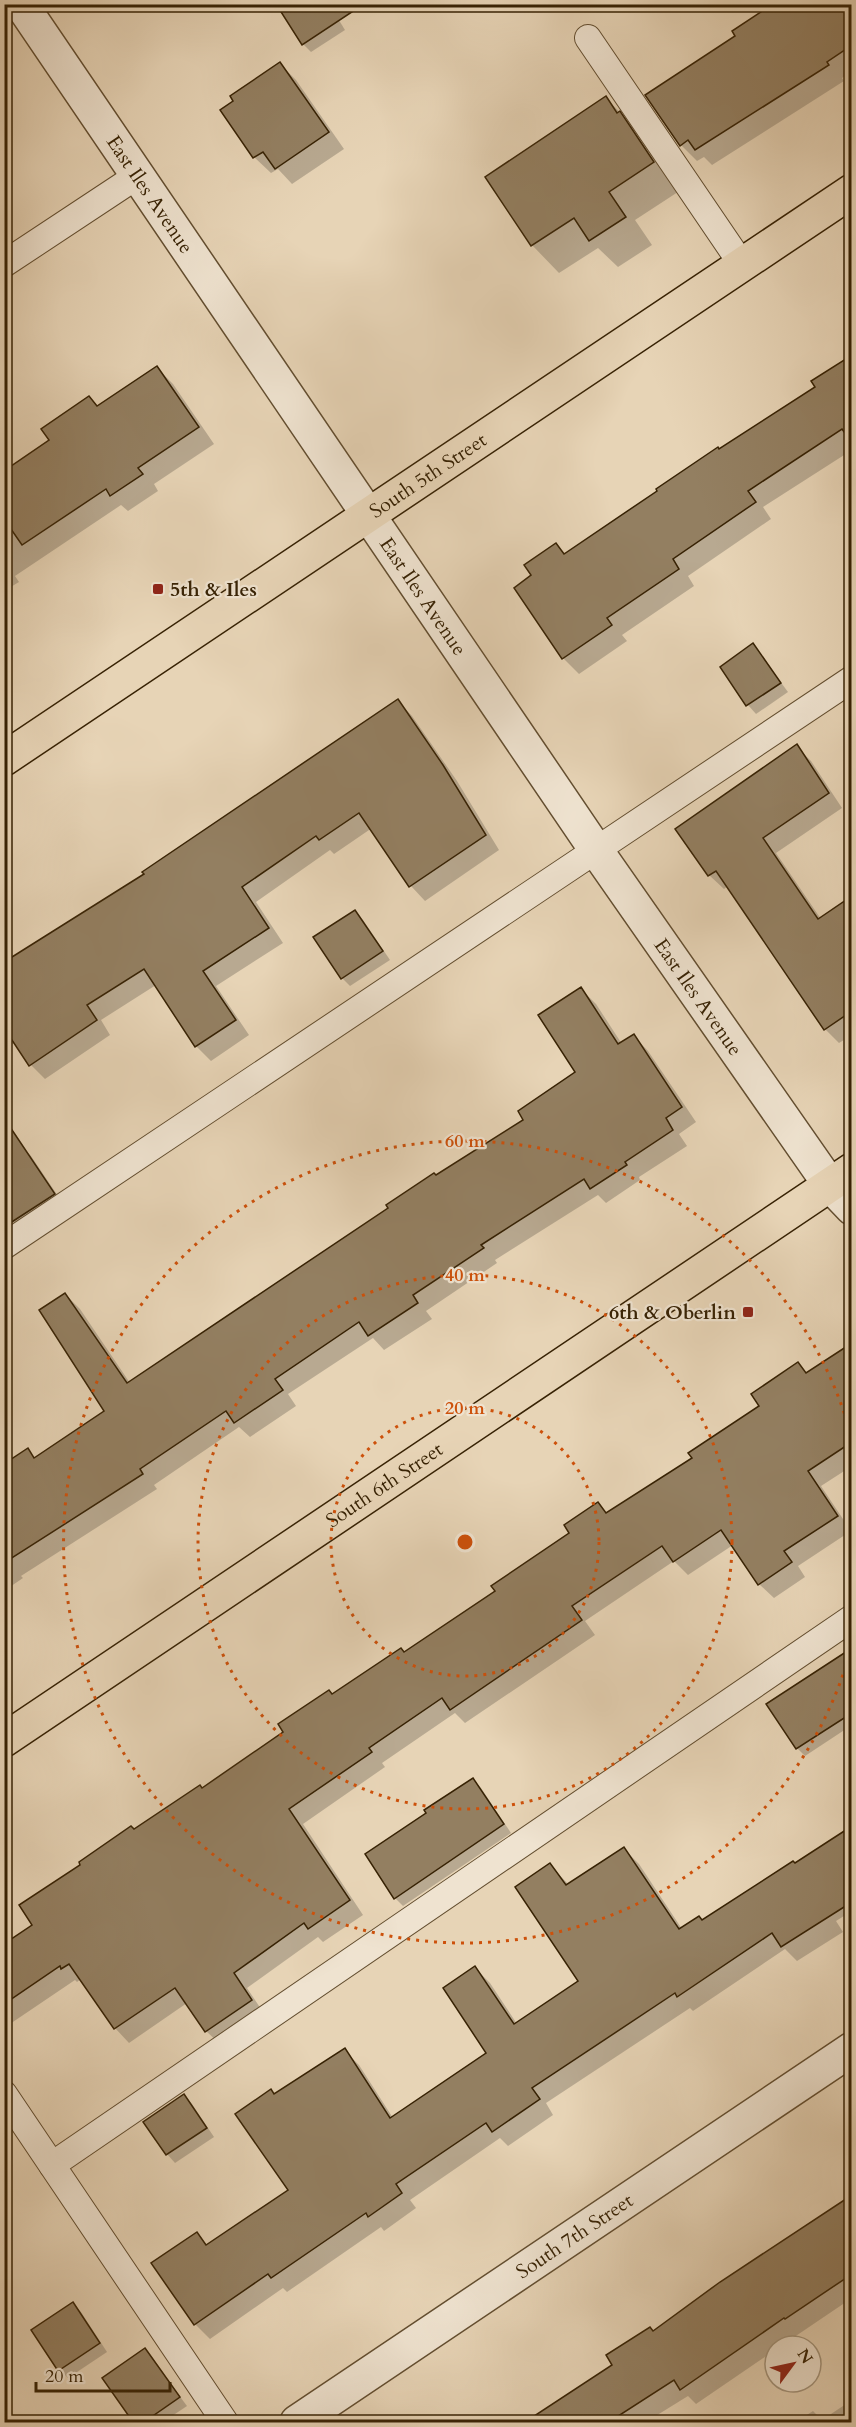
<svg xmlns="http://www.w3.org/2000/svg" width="856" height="2427" font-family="Cardo,serif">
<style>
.shadow{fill:#0003}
.building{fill:#937f61;stroke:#372204;stroke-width:1.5}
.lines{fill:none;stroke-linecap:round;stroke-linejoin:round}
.service-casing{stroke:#634e30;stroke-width:28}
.minor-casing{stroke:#634e30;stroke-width:36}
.primary-casing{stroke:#372204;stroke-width:36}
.service{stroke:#efe3d0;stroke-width:26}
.minor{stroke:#efe3d0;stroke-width:33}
.primary{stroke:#e7d4b6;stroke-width:33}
.ring{fill:none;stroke:#cd510b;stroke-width:3;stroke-dasharray:3 6}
.poi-dot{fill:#8f2418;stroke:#efe3d0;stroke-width:2}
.labels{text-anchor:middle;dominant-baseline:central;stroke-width:4.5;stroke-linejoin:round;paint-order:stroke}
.street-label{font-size:20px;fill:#372204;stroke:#efe3d0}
.poi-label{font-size:20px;font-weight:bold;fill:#372204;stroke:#efe3d0;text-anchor:start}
.centre{fill:#cd510b;stroke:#efe3d0;stroke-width:3}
.ring-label{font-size:18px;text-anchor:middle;font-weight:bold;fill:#cd510b;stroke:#efe3d0;stroke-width:4.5;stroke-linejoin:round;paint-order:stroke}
</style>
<rect width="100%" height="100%" fill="#e7d4b6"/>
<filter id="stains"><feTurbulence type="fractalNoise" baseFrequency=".00333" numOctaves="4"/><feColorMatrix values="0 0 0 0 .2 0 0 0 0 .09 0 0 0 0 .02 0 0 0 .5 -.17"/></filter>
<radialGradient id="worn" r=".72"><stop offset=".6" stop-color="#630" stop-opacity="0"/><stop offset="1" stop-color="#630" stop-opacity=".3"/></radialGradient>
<g class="shadow">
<path d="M329,4L345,30L311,52L303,44Z"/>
<path d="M852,4V72L842,78L844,81L712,165L704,157L697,161L681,145Z"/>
<path d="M280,64L296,80L344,149L292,184L278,169L271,173L254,157L222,110Z"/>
<path d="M606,98L633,126L681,190L635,220L652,245L618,267L598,248L559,273L532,245Z"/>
<path d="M852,357V450L763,507L771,519L688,576L694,586L622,635L627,641L579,674L563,658L533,576L556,545L566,554L817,387Z"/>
<path d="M157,368L173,384L214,444L154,484L158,491L128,511L121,505L15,576L19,582L4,591V472L51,441L89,398L98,407Z"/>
<path d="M753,645L788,692L756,714L748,705L722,667Z"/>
<path d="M398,701L412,716L457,781L499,850L425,901L411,886L372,828L334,854L330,850L256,902L283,943L216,986L249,1035L211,1061L196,1046L156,985L101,1020L110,1035L45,1079L31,1065L16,1042L4,1049V966L146,875Z"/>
<path d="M796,746L811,761L842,808L776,853L821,919L852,897V1035L839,1043L825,1029L728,886L724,889L709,875Z"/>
<path d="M355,911L363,920L390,960L350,986L342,978Z"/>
<path d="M581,989L596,1004L622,1044L634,1036L648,1051L696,1122L679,1134L687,1146L639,1177L640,1180L606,1203L598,1195L495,1260L497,1263L426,1311L432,1319L384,1350L373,1338L288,1394L296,1406L250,1437L239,1427L154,1485L157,1489L21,1576L23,1578L4,1591V1465L27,1450L36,1459L106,1411L65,1294L80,1309L130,1383L436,1177L526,1120L577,1073Z"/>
<path d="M23,1148L31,1156L62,1202L20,1230L4,1212Z"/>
<path d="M852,1344V1466L821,1486L851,1531L798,1566L805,1577L774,1598L759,1584L733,1545L688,1575L674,1561L585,1621L595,1635L465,1723L455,1713L382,1763L385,1767L303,1824L363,1915L323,1942L318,1937L247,1988L265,2015L221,2045L206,2031L187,2003L129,2043L115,2028L81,1979L77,1982L75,1980L4,2028V1946L34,1925L134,1831L203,1789L285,1732L333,1696L405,1654L497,1592L571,1533L598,1504L608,1514L694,1458L761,1406L798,1364L808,1374Z"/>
<path d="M852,1649V1721L847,1724L849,1727L805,1756L797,1748Z"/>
<path d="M473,1780L481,1788L511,1833L403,1906L395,1898L428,1813Z"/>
<path d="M852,1828V1911L836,1921L843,1932L797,1961L785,1949L693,2011L690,2008L546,2103L553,2115L508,2146L500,2138L410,2200L416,2208L384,2231L381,2227L287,2292L283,2288L210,2339L195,2324L153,2264L197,2234L208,2246L290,2190L275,2095L344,2050L359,2065L393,2118L488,2054L475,1968L490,1983L517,2024L580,1982L550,1865L569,1885L624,1849L639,1864L682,1929L702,1921L795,1865Z"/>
<path d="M184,2096L192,2104L214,2137L175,2163L167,2154Z"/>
<path d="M4,2140L12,2152L4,2157Z"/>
<path d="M852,2196V2298L781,2346H775V2350L696,2404L688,2396L646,2422H528L614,2365L653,2332Z"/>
<path d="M73,2304L81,2312L107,2352L68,2378L60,2370L33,2331Z"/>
<path d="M145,2350L187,2406L163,2422H135L104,2379Z"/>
<path d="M852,2400V2422H796L813,2411L822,2420Z"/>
</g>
<g class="building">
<path d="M276,4H364L302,45Z"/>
<path d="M773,4H852V45L827,62L829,65L695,150L688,140L680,146L645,95L735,36L732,31Z"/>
<path d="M280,62L329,132L275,169L263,152L253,158L220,110L233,101L230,96Z"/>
<path d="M606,96L617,113L620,111L654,162L609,192L626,217L589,241L574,218L531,246L485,177Z"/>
<path d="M852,355V443L842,429L748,491L756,502L673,559L679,569L607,618L612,625L562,659L514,588L531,575L524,565L556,543L564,554L657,491L656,489L718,447L719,449L815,387L811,381Z"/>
<path d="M157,366L199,427L138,468L143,474L110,496L106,489L22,545L4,519V471L49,440L41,429L89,396L97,406Z"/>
<path d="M753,643L781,683L746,706L720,667Z"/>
<path d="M398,699L443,765L486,835L409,887L359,813L319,840L316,836L242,887L269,928L203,971L236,1020L195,1047L144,969L87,1005L97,1020L29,1066L4,1028V962L144,874L142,872Z"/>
<path d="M797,744L829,793L763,838L818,919L852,896V1011L824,1030L716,871L708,876L675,829Z"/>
<path d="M355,910L383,951L341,979L313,937Z"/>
<path d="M581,987L618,1044L634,1034L682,1107L666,1118L673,1130L625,1162L627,1165L590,1189L584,1179L481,1245L484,1248L413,1295L418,1303L368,1336L359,1322L275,1379L283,1390L234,1423L226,1411L140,1469L143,1474L4,1563V1464L28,1448L34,1458L104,1411L39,1310L65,1293L127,1383L388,1208L386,1205L434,1173L436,1175L523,1120L518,1111L575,1072L538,1015Z"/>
<path d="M4,1118L55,1194L4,1227Z"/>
<path d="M852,1343V1442L808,1471L838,1516L784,1551L792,1562L758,1585L721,1530L673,1562L662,1546L572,1606L582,1620L450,1710L442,1698L369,1748L372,1752L289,1809L350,1900L308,1929L304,1923L234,1973L252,2000L205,2032L175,1988L114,2029L69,1964L61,1969L60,1966L4,2004V1944L32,1925L19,1905L80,1865L79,1862L131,1826L134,1829L200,1785L202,1788L283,1732L278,1724L329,1690L332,1694L401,1648L404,1652L495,1591L491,1586L569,1533L564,1525L598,1502L606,1513L692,1458L688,1453L759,1406L751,1394L798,1362L806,1373Z"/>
<path d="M852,1648V1713L796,1749L766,1704Z"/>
<path d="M473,1778L504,1824L394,1899L365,1854L426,1813L424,1810Z"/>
<path d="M852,1826V1902L781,1947L772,1933L677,1997L675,1993L532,2088L540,2099L492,2132L486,2123L396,2184L402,2193L368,2217L366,2213L271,2278L268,2274L194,2325L151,2263L197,2232L206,2245L288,2190L235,2114L271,2089L274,2094L345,2048L390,2118L486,2053L443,1988L475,1966L514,2024L578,1981L515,1887L550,1863L566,1885L624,1847L679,1929L699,1916L702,1920L793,1861L795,1863Z"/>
<path d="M184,2094L207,2128L166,2155L143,2122Z"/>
<path d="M852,2195V2274L785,2319L784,2318L680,2390L674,2380L609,2422H525L612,2365L606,2355L650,2327L653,2331L720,2282Z"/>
<path d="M73,2302L100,2343L58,2371L31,2330Z"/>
<path d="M145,2348L180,2397L144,2422H133L102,2378Z"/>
</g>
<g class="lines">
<defs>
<g id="service">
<path d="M588,38L743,266"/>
<path d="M4,264L137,176"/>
<path d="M4,1246L852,679"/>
<path d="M4,2094L225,2422"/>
<path d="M52,2165L852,1618"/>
</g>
<g id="minor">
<path id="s1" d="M21,4L596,850L830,1185L852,1208"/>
<path id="s2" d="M297,2422L852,2049"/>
</g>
<g id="primary">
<path id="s3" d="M4,759L852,191"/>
<path id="s4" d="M4,1740L852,1170"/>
</g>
</defs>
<use href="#service" class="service-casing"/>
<use href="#minor" class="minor-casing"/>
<use href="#primary" class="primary-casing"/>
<use href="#service" class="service"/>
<use href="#minor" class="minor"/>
<use href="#primary" class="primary"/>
</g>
<g class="ring">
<circle cx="465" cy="1542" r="134"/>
<circle cx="465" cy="1542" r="267"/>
<path d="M851 1649A401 401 0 1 1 851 1435"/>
</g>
<g class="poi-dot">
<rect x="152" y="583" width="12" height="12" rx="3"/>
<rect x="742" y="1306" width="12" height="12" rx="3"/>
</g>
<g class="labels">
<g class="street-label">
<text stroke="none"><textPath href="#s1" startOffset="230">East Iles Avenue</textPath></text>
<text stroke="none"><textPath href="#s3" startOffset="510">South 5th Street</textPath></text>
<text stroke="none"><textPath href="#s1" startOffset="716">East Iles Avenue</textPath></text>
<text stroke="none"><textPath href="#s1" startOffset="1202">East Iles Avenue</textPath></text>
<text stroke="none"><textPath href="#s4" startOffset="458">South 6th Street</textPath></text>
<text stroke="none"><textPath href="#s2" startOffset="334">South 7th Street</textPath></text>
</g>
<g class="poi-label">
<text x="170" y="589">5th &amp; Iles</text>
<text x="736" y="1312" text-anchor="end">6th &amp; Oberlin</text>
</g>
</g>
<circle cx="465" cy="1542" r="9" class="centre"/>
<g class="ring-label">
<text x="465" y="1147">60 m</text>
<text x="465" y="1281">40 m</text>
<text x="465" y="1414">20 m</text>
</g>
<rect width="856" height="2427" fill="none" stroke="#e7d4b6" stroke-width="24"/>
<rect x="6" y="6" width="844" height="2415" fill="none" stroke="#372204" stroke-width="3"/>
<rect x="12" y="12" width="832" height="2403" fill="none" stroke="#372204" stroke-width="1.5"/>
<g transform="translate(793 2364) rotate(57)"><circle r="28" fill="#efe3d0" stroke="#a5967e" stroke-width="1.5"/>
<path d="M0-4.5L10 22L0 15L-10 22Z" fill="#8f2418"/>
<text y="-9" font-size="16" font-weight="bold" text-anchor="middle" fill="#372204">N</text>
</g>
<path d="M36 2382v9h134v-9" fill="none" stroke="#372204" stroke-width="3"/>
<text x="45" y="2382" font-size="18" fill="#372204" stroke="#efe3d0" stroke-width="4.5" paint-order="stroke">20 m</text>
<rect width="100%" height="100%" filter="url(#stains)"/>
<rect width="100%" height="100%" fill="url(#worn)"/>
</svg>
